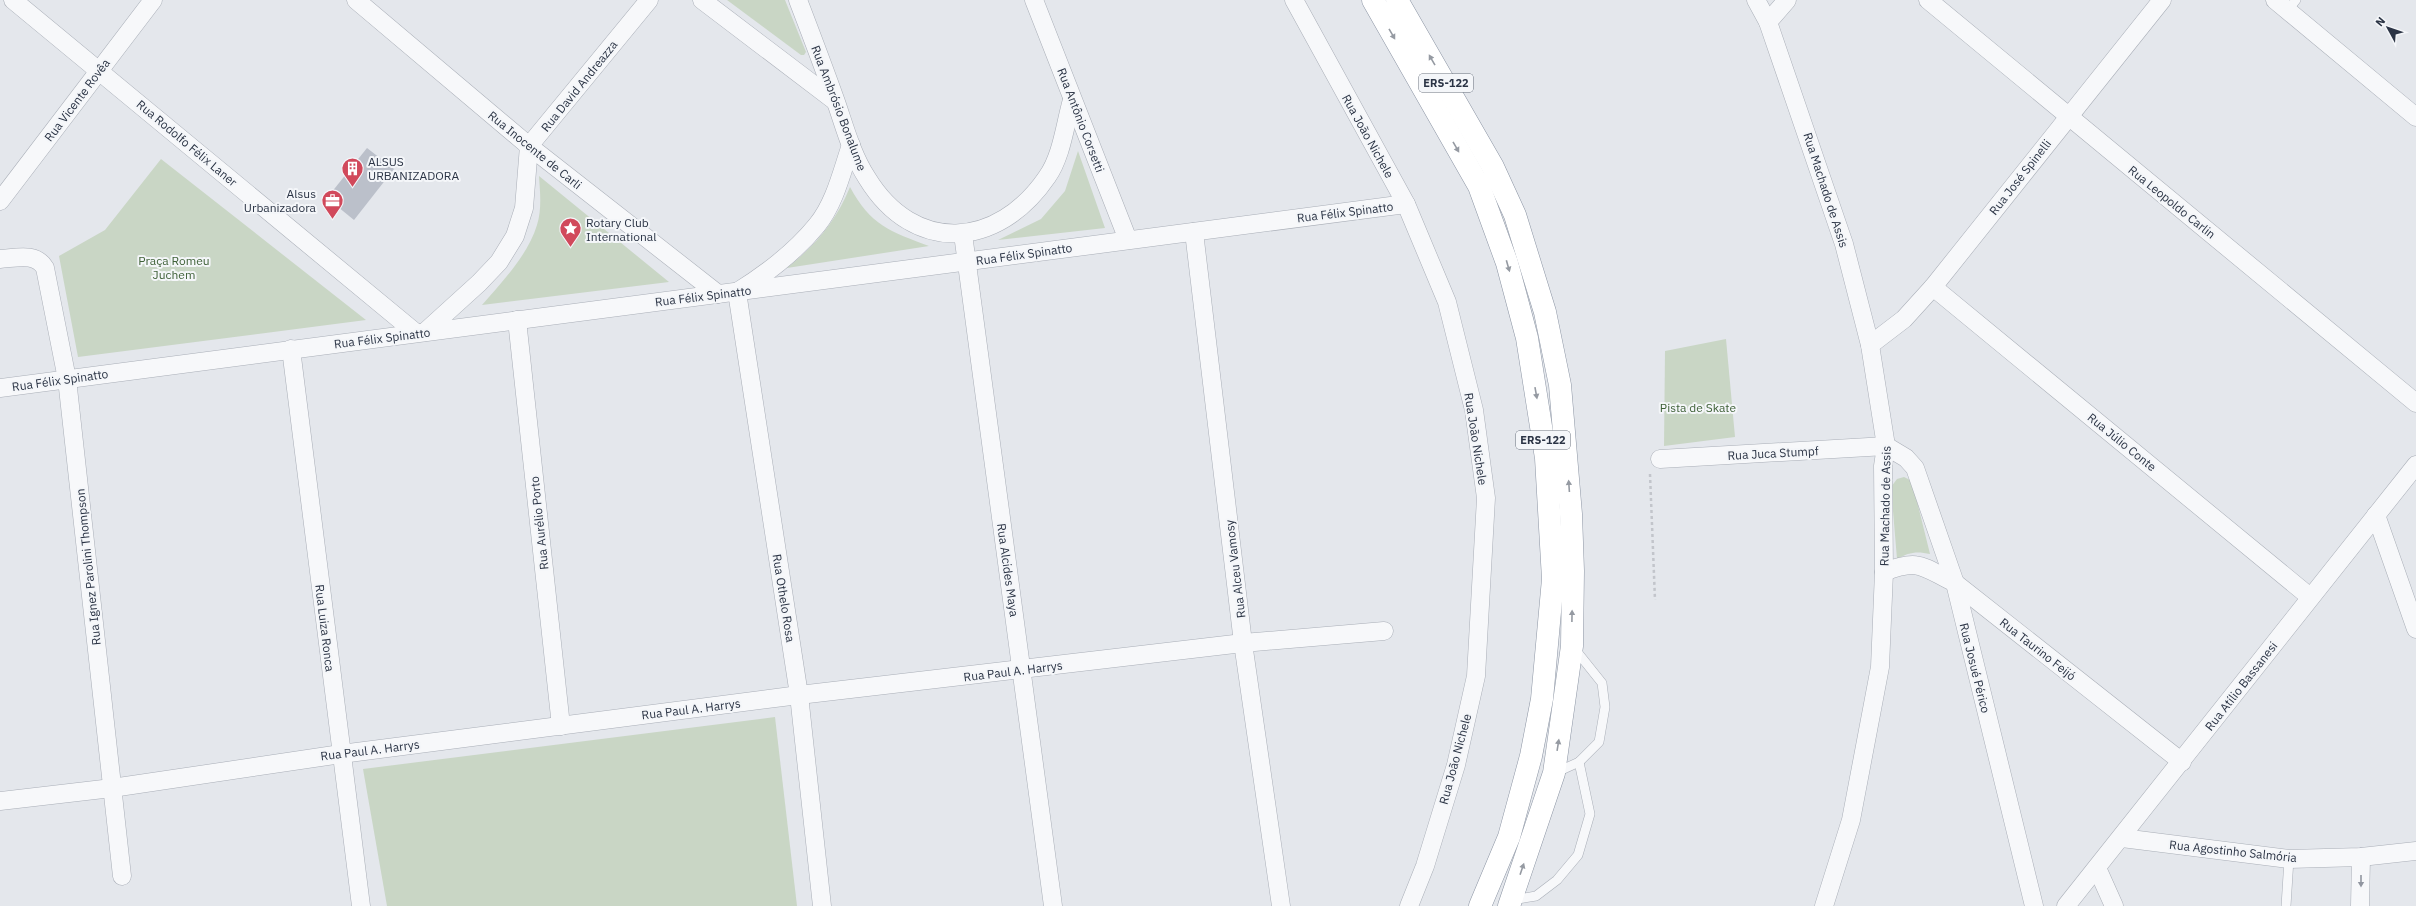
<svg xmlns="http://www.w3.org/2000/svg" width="2416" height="906" font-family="'IBM Plex Sans',sans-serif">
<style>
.green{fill:#c9d6c5}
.building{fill:#bbc0ca}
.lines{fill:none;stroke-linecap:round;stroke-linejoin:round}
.lane-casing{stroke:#a9aeb7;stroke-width:10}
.street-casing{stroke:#a9aeb7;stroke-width:19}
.highway-casing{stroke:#8b94a3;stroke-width:23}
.path{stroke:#c2c5cb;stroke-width:2.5;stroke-dasharray:3 3;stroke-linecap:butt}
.lane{stroke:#f7f8fa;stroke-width:9}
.street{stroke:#f7f8fa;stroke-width:18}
.highway{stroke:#fff;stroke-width:22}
.oneway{fill:#959aa2}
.oneway2{fill:#9196a0}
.labels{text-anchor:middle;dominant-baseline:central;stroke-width:4;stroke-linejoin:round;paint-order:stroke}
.shield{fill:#f4f6f9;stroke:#676e7b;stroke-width:1}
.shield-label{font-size:11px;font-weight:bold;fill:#2b3445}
.street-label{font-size:12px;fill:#2b3445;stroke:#f4f6f9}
.poi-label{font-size:12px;fill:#2b3445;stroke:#f4f6f9;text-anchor:start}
.park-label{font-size:12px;fill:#3f6138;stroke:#f4f6f9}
</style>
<rect width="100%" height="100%" fill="#e4e7ec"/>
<g class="green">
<path d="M727,0H785L806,52L804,55H801Z"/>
<path d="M1078,151L1105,228L998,240L1041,219L1065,191Z"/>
<path d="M161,159L366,320L78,357L59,256L105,230Z"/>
<path d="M539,176L669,282L482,305C502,282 528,255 537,225C542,209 540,192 539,176Z"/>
<path d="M850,187C870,225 891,232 929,246L787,268C816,245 836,221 850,187Z"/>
<path d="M1726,339L1735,437L1664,446L1665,351Z"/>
<path d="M1904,477L1912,481L1930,554C1917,551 1909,552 1897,559L1891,487L1897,479Z"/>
<path d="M775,717L797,906H387L363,769Z"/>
</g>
<path class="building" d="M367,148L394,169L354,220L327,198Z"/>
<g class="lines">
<defs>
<g id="lane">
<path d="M2288,10L2296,0"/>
<path d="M1555,773L1579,762L1599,742L1605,707L1602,683L1574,648"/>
<path d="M1512,900L1536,896L1557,880L1578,855L1590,814L1579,762"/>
<path d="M2286,906L2289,859"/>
</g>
<g id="street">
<path d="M13,0L416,333"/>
<path d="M356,0L529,146L718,294"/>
<path d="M702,0L835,101"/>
<path d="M798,0C811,34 824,68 836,102C845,128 852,155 867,178C914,255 998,249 1047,177C1062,156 1065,124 1072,100"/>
<path d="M1034,0L1128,240"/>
<path d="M1294,0L1406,204L1447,302L1474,410L1486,498L1476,676L1456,765L1425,866L1409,906"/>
<path d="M1756,0L1768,22L1844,244L1870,345L1886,446L1883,466L1884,572L1880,667L1851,820L1824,906"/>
<path d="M1928,0L2416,403"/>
<path d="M2275,0L2416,117"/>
<path d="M1768,22L1787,0"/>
<path d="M0,201L153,0"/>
<path d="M1194,232L1243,643L1281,906"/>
<path d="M963,234L1053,906"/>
<path d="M0,259C16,258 36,252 45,268L67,379L122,876"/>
<path d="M1933,287L2310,597"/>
<path d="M517,320L561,726"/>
<path d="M425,332L479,283L499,262L515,236L524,208L529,146L649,0"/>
<path d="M1870,345L1904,319L1933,287L2162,0"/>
<path d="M291,349L361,906"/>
<path d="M0,388L1406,204"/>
<path d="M1886,446L1906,458L1915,468L1955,583L2034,906"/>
<path d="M1660,459L1886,446"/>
<path d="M2376,515L2416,629"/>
<path d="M1884,572C1920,558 1922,567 1955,583L2182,762"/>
<path d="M0,801L112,788L341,754L799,695L1243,643L1384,631"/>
<path d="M2122,838L2289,859L2361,857L2416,851"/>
<path d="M2097,868L2114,906"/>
<path d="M822,906L799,695L737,292C766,274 796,251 817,225C835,203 842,171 851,145"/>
<path d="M2066,906L2416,465"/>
<path d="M2360,906L2361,857"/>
</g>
<g id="highway">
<path d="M1373,0L1479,186L1507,263L1527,338L1546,458L1553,579L1542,699L1531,756L1509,837L1480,906"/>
<path d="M1397,0L1493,167L1515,215L1545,312L1560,385L1571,514L1573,571L1572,646L1554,773L1509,906"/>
</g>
</defs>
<use href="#lane" class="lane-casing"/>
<use href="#street" class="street-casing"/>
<use href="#highway" class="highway-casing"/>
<path class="path" d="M1650,474L1655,600"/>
<use href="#lane" class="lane"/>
<use href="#street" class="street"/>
<use href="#highway" class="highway"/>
</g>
<defs><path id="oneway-solid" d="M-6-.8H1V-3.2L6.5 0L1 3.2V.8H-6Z"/></defs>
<g class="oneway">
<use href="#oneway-solid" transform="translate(1392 34) rotate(60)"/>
<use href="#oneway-solid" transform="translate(1432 60) rotate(-120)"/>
<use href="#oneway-solid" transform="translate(1456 147) rotate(60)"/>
<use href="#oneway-solid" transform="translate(1508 266) rotate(74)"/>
<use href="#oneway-solid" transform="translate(1536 393) rotate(80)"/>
<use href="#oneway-solid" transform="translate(1569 486) rotate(-94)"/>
<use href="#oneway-solid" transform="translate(1572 616) rotate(-89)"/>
<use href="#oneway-solid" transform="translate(1558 745) rotate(-81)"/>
<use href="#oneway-solid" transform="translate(1522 869) rotate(-71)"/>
</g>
<use class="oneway2" href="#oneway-solid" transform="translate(2361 881) rotate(90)"/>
<defs>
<symbol id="building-pin" viewBox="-11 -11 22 30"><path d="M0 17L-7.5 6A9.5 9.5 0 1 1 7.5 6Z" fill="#d1495b" stroke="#f4f6f9"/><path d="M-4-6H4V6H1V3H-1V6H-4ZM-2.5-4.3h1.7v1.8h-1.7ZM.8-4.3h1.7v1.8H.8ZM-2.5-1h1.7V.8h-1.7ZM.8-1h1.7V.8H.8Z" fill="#fff"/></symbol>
<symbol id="office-pin" viewBox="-11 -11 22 30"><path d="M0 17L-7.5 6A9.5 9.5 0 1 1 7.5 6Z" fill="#d1495b" stroke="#f4f6f9"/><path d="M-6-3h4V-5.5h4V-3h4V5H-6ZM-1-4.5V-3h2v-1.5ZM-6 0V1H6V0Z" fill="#fff"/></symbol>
<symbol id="sight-pin" viewBox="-11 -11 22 30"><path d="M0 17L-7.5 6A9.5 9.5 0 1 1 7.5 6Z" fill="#d1495b" stroke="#f4f6f9"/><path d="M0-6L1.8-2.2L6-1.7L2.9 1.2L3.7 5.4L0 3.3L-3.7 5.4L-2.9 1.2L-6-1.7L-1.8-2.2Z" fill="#fff"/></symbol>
</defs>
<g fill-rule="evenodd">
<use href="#building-pin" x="340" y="156" width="25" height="34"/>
<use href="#office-pin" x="320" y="188" width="25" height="34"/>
<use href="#sight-pin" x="558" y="216" width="25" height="34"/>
</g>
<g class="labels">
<g class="shield">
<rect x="1419" y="74" width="54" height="18" rx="3"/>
<rect x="1516" y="431" width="54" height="18" rx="3"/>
</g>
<g class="shield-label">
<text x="1446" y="83">ERS-122</text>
<text x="1543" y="440">ERS-122</text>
</g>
<g class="street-label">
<text transform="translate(579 86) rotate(-51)">Rua David Andreazza</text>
<text transform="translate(77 100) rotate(-53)">Rua Vicente Rovêa</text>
<text transform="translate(839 108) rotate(69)">Rua Ambrósio Bonalume</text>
<text transform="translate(1081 120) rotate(69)">Rua Antônio Corsetti</text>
<text transform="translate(1368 136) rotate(61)">Rua João Nichele</text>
<text transform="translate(187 143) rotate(40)">Rua Rodolfo Félix Laner</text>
<text transform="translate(535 150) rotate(39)">Rua Inocente de Carli</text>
<text transform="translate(2020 177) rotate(-52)">Rua José Spinelli</text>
<text transform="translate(1826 190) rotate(72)">Rua Machado de Assis</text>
<text transform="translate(2172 202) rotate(39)">Rua Leopoldo Carlin</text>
<text transform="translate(1345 212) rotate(-7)">Rua Félix Spinatto</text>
<text transform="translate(1024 254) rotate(-8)">Rua Félix Spinatto</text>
<text transform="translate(703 296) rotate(-7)">Rua Félix Spinatto</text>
<text transform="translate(382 338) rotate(-7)">Rua Félix Spinatto</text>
<text transform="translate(60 380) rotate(-8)">Rua Félix Spinatto</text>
<text transform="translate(1476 439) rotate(81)">Rua João Nichele</text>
<text transform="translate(2122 442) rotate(39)">Rua Júlio Conte</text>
<text transform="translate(1773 453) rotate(-3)">Rua Juca Stumpf</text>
<text transform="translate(1885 506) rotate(-89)">Rua Machado de Assis</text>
<text transform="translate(539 523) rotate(-96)">Rua Aurélio Porto</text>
<text transform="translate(88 567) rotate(-96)">Rua Ignez Parolini Thompson</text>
<text transform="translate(1235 569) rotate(-97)">Rua Alceu Vamosy</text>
<text transform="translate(1008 570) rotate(82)">Rua Alcides Maya</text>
<text transform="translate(784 598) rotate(81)">Rua Othelo Rosa</text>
<text transform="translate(325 628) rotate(83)">Rua Luiza Ronca</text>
<text transform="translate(2038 649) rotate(38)">Rua Taurino Feijó</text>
<text transform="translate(1975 668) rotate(76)">Rua Josué Périco</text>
<text transform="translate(1013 671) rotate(-7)">Rua Paul A. Harrys</text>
<text transform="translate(2241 686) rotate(-52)">Rua Atílio Bassanesi</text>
<text transform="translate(691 709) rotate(-7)">Rua Paul A. Harrys</text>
<text transform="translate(370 750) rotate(-7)">Rua Paul A. Harrys</text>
<text transform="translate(1455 759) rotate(-75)">Rua João Nichele</text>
<text transform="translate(2233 851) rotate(6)">Rua Agostinho Salmória</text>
</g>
<g class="poi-label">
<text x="368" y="161">ALSUS<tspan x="368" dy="14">URBANIZADORA</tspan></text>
<text x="316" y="193" text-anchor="end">Alsus<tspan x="316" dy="14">Urbanizadora</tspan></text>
<text x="586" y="222">Rotary Club<tspan x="586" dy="14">International</tspan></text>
</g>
<g class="park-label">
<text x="174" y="260">Praça Romeu<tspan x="174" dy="14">Juchem</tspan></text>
<text x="1698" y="407">Pista de Skate</text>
</g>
</g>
<g transform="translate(2388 28) rotate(310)" stroke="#f4f6f9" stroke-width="3" paint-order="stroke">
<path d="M0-3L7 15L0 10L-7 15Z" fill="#2b3445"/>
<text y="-6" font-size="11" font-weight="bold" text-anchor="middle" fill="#2b3445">N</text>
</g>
</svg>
